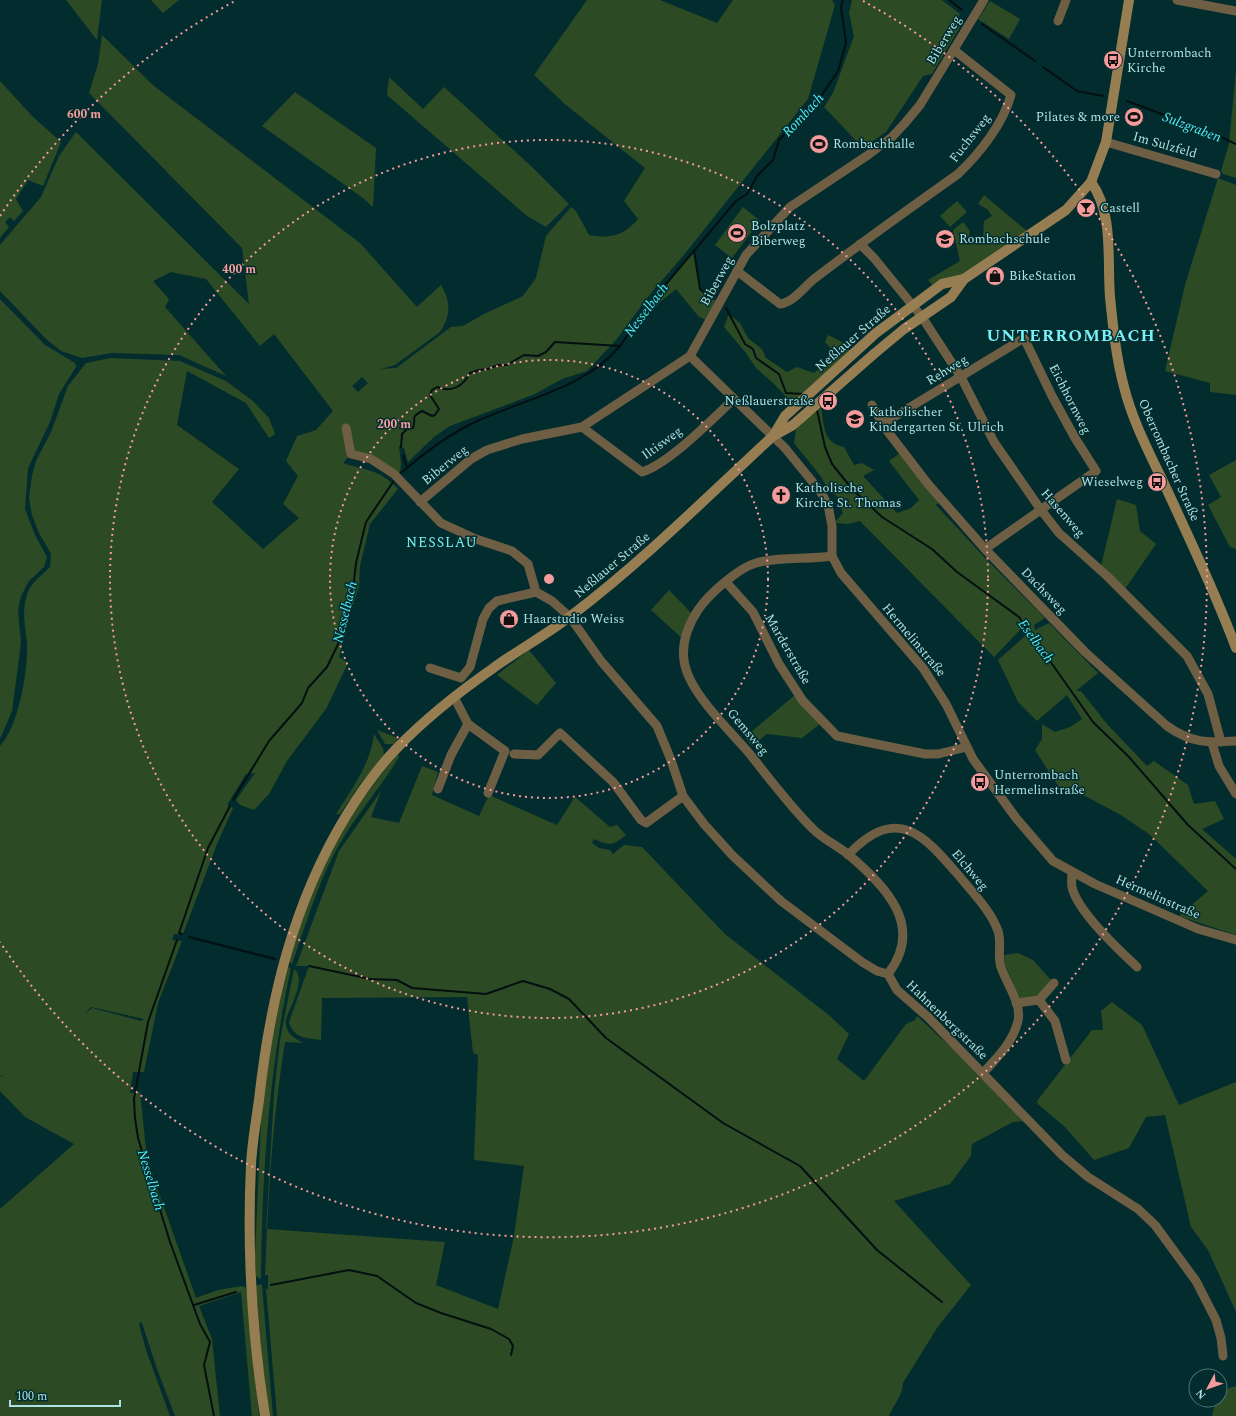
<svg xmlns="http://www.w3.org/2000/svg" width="1236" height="1416" font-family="Spectral,serif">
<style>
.green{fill:#2c4b24;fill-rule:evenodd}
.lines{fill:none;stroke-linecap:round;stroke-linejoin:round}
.stream{stroke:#030f10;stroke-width:2}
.street{stroke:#6e5e44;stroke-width:9}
.secondary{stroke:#977d52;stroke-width:10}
.ring{fill:none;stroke:#f59b9b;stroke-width:2;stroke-dasharray:2 4}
.labels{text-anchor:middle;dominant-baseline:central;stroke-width:3;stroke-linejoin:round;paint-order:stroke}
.street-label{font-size:13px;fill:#aee2e4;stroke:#032c2e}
.poi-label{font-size:13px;fill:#aee2e4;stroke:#032c2e;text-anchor:start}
.water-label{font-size:14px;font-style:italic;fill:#51eef5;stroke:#032c2e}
.neighbourhood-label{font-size:14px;letter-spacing:1px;fill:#77eff4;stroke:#032c2e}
.district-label{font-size:17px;font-weight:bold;letter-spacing:1px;fill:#77eff4;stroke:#032c2e}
.centre{fill:#f59b9b;stroke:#032c2e;stroke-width:2}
.ring-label{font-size:12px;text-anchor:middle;font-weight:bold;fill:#f59b9b;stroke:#032c2e;stroke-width:3;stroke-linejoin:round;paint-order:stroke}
</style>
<rect width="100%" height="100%" fill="#032c2e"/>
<g class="green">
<path d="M66,0H102L97,40Z"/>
<path d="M151,0H179L163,13Z"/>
<path d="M587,0H660L717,23L733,0H832L835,5L808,99L683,256L651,293L616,340L587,371L562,379L535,394L450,426L434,437L408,462L404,448L399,446L401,463L400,474L351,454L343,463C368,471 379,469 398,489L370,524L360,566L359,586L346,627L339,657L348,663L326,709L287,761L269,794L254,810L240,805L236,800L255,773L246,774L227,805L233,808L217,844L183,934H174L172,940L182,941L158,1003L144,1072H133L130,1093L140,1092L147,1159L196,1298L218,1290L242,1286L246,1288L259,1416H252L251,1406L241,1292L199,1306L212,1339L220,1416H175L157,1369L142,1323L140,1322L139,1324L146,1350L170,1416H0V1209L74,1144L25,1117L0,1091V1076L6,1078L0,1075V746C19,726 28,670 27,643C25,625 21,610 28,592C32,582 43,574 50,567L51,554L38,531L32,515L29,498L32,476L36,461L51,432L68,386L86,363L110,358L180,361L226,381L253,401L269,418L275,434L269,438L246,403L187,371L177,425L239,469L212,502L263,549L299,518L283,504L298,476L286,461L297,436L316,430L333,411L274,334L260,346L206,279L171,272L153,281L169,299L165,307L226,376L179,355L112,353L82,358L61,351L45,338L0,291V245L41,197L59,156L76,132L249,304L242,248L89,93L98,64L102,35L154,86L360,243L417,307L441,285C451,302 451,315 440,332L395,365L381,369L396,368L451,327L463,326L484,314L523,296L536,278L546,236L571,207L576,211L589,235C611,239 623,236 638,219L624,201L645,168L566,105L534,75ZM362,377L368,383L358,392L352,386ZM91,1007L144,1019L141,1021L92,1008L84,1014Z"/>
<path d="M852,0H942L960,14L956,24L960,27L932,74L923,76L886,132L863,148L824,107L833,93L854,36L849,13Z"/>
<path d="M990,1L1020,19L1009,39L978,19Z"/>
<path d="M1236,69V178L1223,174L1221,171L1229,144Z"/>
<path d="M389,77L423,109L444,87L531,166L569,204L546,227L527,216L387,95Z"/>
<path d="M0,81L32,116L61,142L43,186L28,180L16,199L23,211L14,221L10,217L5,222L9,227L0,238Z"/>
<path d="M295,92L376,148L373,207L363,198L262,126Z"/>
<path d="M1218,178L1236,185V395L1210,392V383L1165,371L1185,285Z"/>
<path d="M984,195L1027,231L961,278L935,288L928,280L960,261L953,230L963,222L970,231L969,240L983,239L984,221L992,216L987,209L978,204Z"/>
<path d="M957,201L967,212L950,227L940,216Z"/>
<path d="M743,207L760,221L732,258L715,245Z"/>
<path d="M694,251L700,289L712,299L719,302L709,321L699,317L676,289L653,308L650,303Z"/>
<path d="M0,299L45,345L75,363L76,367L59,394L50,422L28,468L25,509L35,535L47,557L44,567L29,581L21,596L18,610L21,643L12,711L0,739Z"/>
<path d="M729,314L740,323L748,338L762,349L766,358L787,372L797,367L814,373L836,353L825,342L828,335L844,343L850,351L793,404L774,384L756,368L746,353L724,327Z"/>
<path d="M821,408C825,427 822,442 844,447L854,465L862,463L874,470L863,476L897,513L911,508L919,500L889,461L900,453L939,502L936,505L985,558L1045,618L1034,625L1035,630L1049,623L1098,673L1076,691H1081L1107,724L1147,766L1154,761L1188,785L1194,804L1215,801L1224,819L1202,829L1236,859V935L1179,916L1208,891L1149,834L1121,815L1085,796L1059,787L1035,750L1042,739V724L1055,732L1070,727L1082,719L1067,695L1037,721L1018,702L998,660L1026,635L1021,629L994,657L860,521L848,524L836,523V521L843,513L837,496L828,491L822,478L794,443L796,430L805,420Z"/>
<path d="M1236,460V549L1230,547L1208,505L1221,497L1209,475Z"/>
<path d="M1117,499L1136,505L1140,531L1156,544L1125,589L1101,566Z"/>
<path d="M669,590L692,614L683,639L651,610Z"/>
<path d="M529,650L556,683L537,705L497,675Z"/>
<path d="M795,695L820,724L802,738L767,734L752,746L745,737Z"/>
<path d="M377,730L398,738L394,744H385Z"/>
<path d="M374,734L383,748L384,755L360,784L340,814H336C352,789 371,763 374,734Z"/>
<path d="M398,754L399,757C381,787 357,814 339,845C318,882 306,924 292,964L289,962C297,934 305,905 317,878C337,832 366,792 398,754Z"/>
<path d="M422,766L438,772L432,795L479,816L489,795L557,825L575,797L610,827L617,825L626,835C612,846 610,846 594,839L592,843L599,848L610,850L613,854L624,845L642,847L725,934L830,1016L849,1034L837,1059L864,1081L906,1024L915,1020L917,1016L981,1075L1026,1121L1013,1122L972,1144L971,1156L950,1184L894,1201L971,1285L937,1328L903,1383C903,1395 893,1405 889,1416H277L266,1289H268V1275H265L267,1229H266L274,1094L280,1040L294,969C307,978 290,1007 286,1019C284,1032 293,1037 303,1043L285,1042C275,1104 270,1166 267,1229L445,1242L436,1285L498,1309L514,1236L524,1166L474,1160L478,1055L473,1053L467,997L322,998L321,1040C306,1038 293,1038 289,1022L309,966H296L339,851L381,791L371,817L399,823Z"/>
<path d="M1018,953L1033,960L1052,981L1037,996L1021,1000L1005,965L1004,955Z"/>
<path d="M288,967L291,968C269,1069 262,1174 261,1278L260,1279L256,1276L255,1254L262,1100L273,1028L286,969Z"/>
<path d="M1112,1002L1142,1025L1179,1105L1236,1082V1312L1208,1250L1191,1227L1165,1115L1146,1117L1129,1148L1094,1160L1065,1127L1038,1104L1037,1101L1092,1030H1103L1101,1011Z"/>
<path d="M260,1284L262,1285L273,1416H269L263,1373L256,1286Z"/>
<path d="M1236,1386V1416H1212L1216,1400H1220V1391Z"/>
</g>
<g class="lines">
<g class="stream">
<path d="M949,0L962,10"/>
<path d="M982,24L1035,61"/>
<path d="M1043,67L1077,91L1103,96"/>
<path d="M1127,101L1210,132L1236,144"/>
<path d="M694,251L700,289L712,299"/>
<path d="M726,308L745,344L753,349L756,358L779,374L786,393L803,394"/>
<path d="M817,410L825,447L832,464L853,490L882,517L932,549L957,572L1019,617L1093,722L1129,757L1188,825L1236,869"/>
<path d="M401,447L402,434L407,429L413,428C417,418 409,418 422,411L432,416L435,415L439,409L430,395L432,390L437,387C452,393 463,386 470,373L479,370L488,369L498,365H507L524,355L538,356L546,352L555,342L620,346L650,303L736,201L747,194L757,176L773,160L779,140L822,95L838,71L846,43L841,7L843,0"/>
<path d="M407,468C428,450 450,434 475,422C524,399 584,389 620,346"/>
<path d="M398,475L407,468L403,455"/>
<path d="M233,800L269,741L302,703L308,688L327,667L342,636L344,616L353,590L356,563L366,522L395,479"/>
<path d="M182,934L179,933L208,848L230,806"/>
<path d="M189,937L275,959"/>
<path d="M177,940L148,1022L134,1099L135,1118L138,1138L170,1242L200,1324L210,1342L204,1365L214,1416"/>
<path d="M309,966L370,979L397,980L412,988L486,994L523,981L550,989L569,999L606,1038L723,1123L800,1166L877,1250L942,1302"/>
<path d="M271,1285L349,1270L377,1276L416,1303L441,1313L491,1329L509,1339L513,1346L511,1355"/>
<path d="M194,1305L236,1292"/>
</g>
<g class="street">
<path d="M1177,0L1236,11"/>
<path d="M1058,21L1066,0"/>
<path d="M1106,142L1216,174"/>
<path d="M860,244L874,258L922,317L961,377L994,442L1041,510L1059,533L1107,576L1187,656L1208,694L1221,742"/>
<path d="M737,271L780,304C794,302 804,287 814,279C861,243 910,208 958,174C980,153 1003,124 1011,95L954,50"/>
<path d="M690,356L785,448L820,491L828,505L832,526V556L841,573L923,668L946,704L973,759L1016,818L1053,861L1095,884L1198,929L1236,940"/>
<path d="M872,405L885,428L928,484L985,549L1085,652L1167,726C1191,743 1207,743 1236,741"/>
<path d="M884,423L1024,338L1052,396L1075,438L1096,471L985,549"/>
<path d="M582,427L642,472C669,464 712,419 734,399"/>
<path d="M346,428L351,454L371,459L394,474L441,523L476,539L512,551L528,564L536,592L552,601L570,617L601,661L657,726L671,760L683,796L704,824L732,855L781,901L862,962L877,971L888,974L897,990L929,1018L1062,1155L1088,1177L1138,1209L1155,1225L1196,1281L1216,1320L1221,1338L1223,1356"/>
<path d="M420,502L471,459L487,450L522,439L582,427L690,356L746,255L790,207L868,155L892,137L905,123L920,105L984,0"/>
<path d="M832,556C807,560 780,556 756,563C738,568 708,595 698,610C685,630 678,654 689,677C700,702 730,731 749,753C769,778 789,805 812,828C822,839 837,845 849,855C886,887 925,926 888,974"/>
<path d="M726,582L753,612L779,664L803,701L837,736L925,754H938L967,747"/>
<path d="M430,668L461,678L470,667L483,619L489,608L497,601L536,592"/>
<path d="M454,697L468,724L505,751L488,793"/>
<path d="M1212,743L1219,766L1236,794"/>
<path d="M514,754L538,755L560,733L613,782L641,820L646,823L683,796"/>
<path d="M438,789L451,755L468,724"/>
<path d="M848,855C897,803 924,835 960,877C973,893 991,911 998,931C1002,942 997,956 1001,967C1006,983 1022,1003 1018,1021C1013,1042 997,1058 983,1073"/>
<path d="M1072,872C1072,876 1071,883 1072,887C1077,911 1119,950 1137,967"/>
<path d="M1039,1000L1055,1021L1066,1060"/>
<path d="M1016,1003L1039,1000L1054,983"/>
</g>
<g class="secondary">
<path d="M1091,182C1114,214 1107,259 1110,297C1113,327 1116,357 1124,387C1133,423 1151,456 1167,490C1191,542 1216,594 1236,648"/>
<path d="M773,436L793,425L875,353L904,329L951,297L964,279L1066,210L1091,182L1106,142L1129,0"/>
<path d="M265,1416C252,1334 247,1248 251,1165C252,1143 256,1122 259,1100C270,1000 293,903 346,816C360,793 377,769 396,749C424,720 459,692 492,669C518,650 546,635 572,615C643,561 707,497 773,436L785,416L876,333L942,284L964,279"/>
</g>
</g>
<g class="ring">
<circle cx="549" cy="579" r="219"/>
<circle cx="549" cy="579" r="439"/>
<path d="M0 216A658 658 0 0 1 235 1M863 1A658 658 0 1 1 0 942"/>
</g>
<defs>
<symbol id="bus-disc" viewBox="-11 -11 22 22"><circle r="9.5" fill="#f59b9b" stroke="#032c2e"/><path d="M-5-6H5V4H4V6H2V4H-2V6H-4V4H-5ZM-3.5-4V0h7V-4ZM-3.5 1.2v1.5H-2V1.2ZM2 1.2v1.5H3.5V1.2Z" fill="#111"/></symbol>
<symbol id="stadium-disc" viewBox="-11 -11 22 22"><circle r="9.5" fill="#f59b9b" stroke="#032c2e"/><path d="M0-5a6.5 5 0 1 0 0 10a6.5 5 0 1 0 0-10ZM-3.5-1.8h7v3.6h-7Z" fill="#111"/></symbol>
<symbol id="bar-disc" viewBox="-11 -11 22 22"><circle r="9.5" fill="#f59b9b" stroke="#032c2e"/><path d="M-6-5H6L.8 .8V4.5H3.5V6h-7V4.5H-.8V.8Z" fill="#111"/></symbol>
<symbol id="school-disc" viewBox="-11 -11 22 22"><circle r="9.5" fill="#f59b9b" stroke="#032c2e"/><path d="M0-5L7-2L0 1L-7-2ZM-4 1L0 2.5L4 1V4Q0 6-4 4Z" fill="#111"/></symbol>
<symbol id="shop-disc" viewBox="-11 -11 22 22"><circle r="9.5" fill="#f59b9b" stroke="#032c2e"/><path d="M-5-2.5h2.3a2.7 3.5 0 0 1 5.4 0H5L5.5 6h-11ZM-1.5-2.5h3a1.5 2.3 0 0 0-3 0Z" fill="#111"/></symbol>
<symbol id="church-disc" viewBox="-11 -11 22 22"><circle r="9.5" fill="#f59b9b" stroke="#032c2e"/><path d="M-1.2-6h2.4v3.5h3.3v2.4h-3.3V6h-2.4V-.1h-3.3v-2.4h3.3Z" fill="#111"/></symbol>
</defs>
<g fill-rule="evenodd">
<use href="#bus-disc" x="1102" y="49" width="22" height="22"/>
<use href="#stadium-disc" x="1123" y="106" width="22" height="22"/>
<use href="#stadium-disc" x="808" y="133" width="22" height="22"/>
<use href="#bar-disc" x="1075" y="197" width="22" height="22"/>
<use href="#stadium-disc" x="726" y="222" width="22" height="22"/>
<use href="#school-disc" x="934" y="228" width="22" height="22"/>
<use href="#shop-disc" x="984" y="265" width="22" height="22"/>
<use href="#bus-disc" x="817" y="390" width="22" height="22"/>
<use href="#school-disc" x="844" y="408" width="22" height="22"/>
<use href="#bus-disc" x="1146" y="471" width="22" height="22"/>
<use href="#church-disc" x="770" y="484" width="22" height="22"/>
<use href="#shop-disc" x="498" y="608" width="22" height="22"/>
<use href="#bus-disc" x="969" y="771" width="22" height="22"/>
</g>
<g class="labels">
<g class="street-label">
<text transform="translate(944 40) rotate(-59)">Biberweg</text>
<text transform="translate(970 138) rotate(-52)">Fuchsweg</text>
<text transform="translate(1165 145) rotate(16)">Im Sulzfeld</text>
<text transform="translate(717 281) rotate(-61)">Biberweg</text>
<text transform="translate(853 338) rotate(-41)">Neßlauer Straße</text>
<text transform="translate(947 370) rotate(-31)">Rehweg</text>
<text transform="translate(1070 399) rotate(63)">Eichhornweg</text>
<text transform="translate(662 443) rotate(-36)">Iltisweg</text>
<text transform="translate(1169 460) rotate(66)">Oberrombacher Straße</text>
<text transform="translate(445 465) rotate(-39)">Biberweg</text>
<text transform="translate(1063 513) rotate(49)">Hasenweg</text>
<text transform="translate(612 565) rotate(-40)">Neßlauer Straße</text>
<text transform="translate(1044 591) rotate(46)">Dachsweg</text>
<text transform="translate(914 640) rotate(50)">Hermelinstraße</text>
<text transform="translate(788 649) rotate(60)">Marderstraße</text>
<text transform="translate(748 732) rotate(50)">Gemsweg</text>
<text transform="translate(970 870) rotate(50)">Elchweg</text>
<text transform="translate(1158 897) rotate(24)">Hermelinstraße</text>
<text transform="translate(947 1020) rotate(44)">Hahnenbergstraße</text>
</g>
<g class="poi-label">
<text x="1127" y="53">Unterrombach<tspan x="1127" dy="15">Kirche</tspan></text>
<text x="1120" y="117" text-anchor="end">Pilates &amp; more</text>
<text x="833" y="144">Rombachhalle</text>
<text x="1100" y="208">Castell</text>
<text x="751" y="226">Bolzplatz<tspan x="751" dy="15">Biberweg</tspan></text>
<text x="959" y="239">Rombachschule</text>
<text x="1009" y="276">BikeStation</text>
<text x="814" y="401" text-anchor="end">Neßlauerstraße</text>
<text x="869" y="412">Katholischer<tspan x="869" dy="15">Kindergarten St. Ulrich</tspan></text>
<text x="1143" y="482" text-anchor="end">Wieselweg</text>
<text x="795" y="488">Katholische<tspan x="795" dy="15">Kirche St. Thomas</tspan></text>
<text x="523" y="619">Haarstudio Weiss</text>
<text x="994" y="775">Unterrombach<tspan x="994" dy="15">Hermelinstraße</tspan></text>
</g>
<g class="water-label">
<text transform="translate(803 115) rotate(-47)">Rombach</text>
<text transform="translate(1192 127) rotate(21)">Sulzgraben</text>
<text transform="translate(646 310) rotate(-53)">Nesselbach</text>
<text transform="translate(345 612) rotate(-76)">Nesselbach</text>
<text transform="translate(1036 641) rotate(54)">Eselbach</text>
<text transform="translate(151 1180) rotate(73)">Nesselbach</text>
</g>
<g class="neighbourhood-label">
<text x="442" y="542">NESSLAU</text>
</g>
<g class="district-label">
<text x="1071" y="336">UNTERROMBACH</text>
</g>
</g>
<circle cx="549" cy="579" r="6" class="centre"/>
<g class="ring-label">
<text x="84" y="118">600 m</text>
<text x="239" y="273">400 m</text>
<text x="394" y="428">200 m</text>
</g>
<g transform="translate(1208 1388) rotate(229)"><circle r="19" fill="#032c2e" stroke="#477577"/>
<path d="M0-3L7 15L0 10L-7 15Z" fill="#f59b9b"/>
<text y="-6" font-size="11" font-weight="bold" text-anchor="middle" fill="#aee2e4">N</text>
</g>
<path d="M10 1400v6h110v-6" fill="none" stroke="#aee2e4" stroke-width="2"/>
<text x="16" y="1400" font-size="12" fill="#aee2e4" stroke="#032c2e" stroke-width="3" paint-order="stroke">100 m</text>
</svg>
